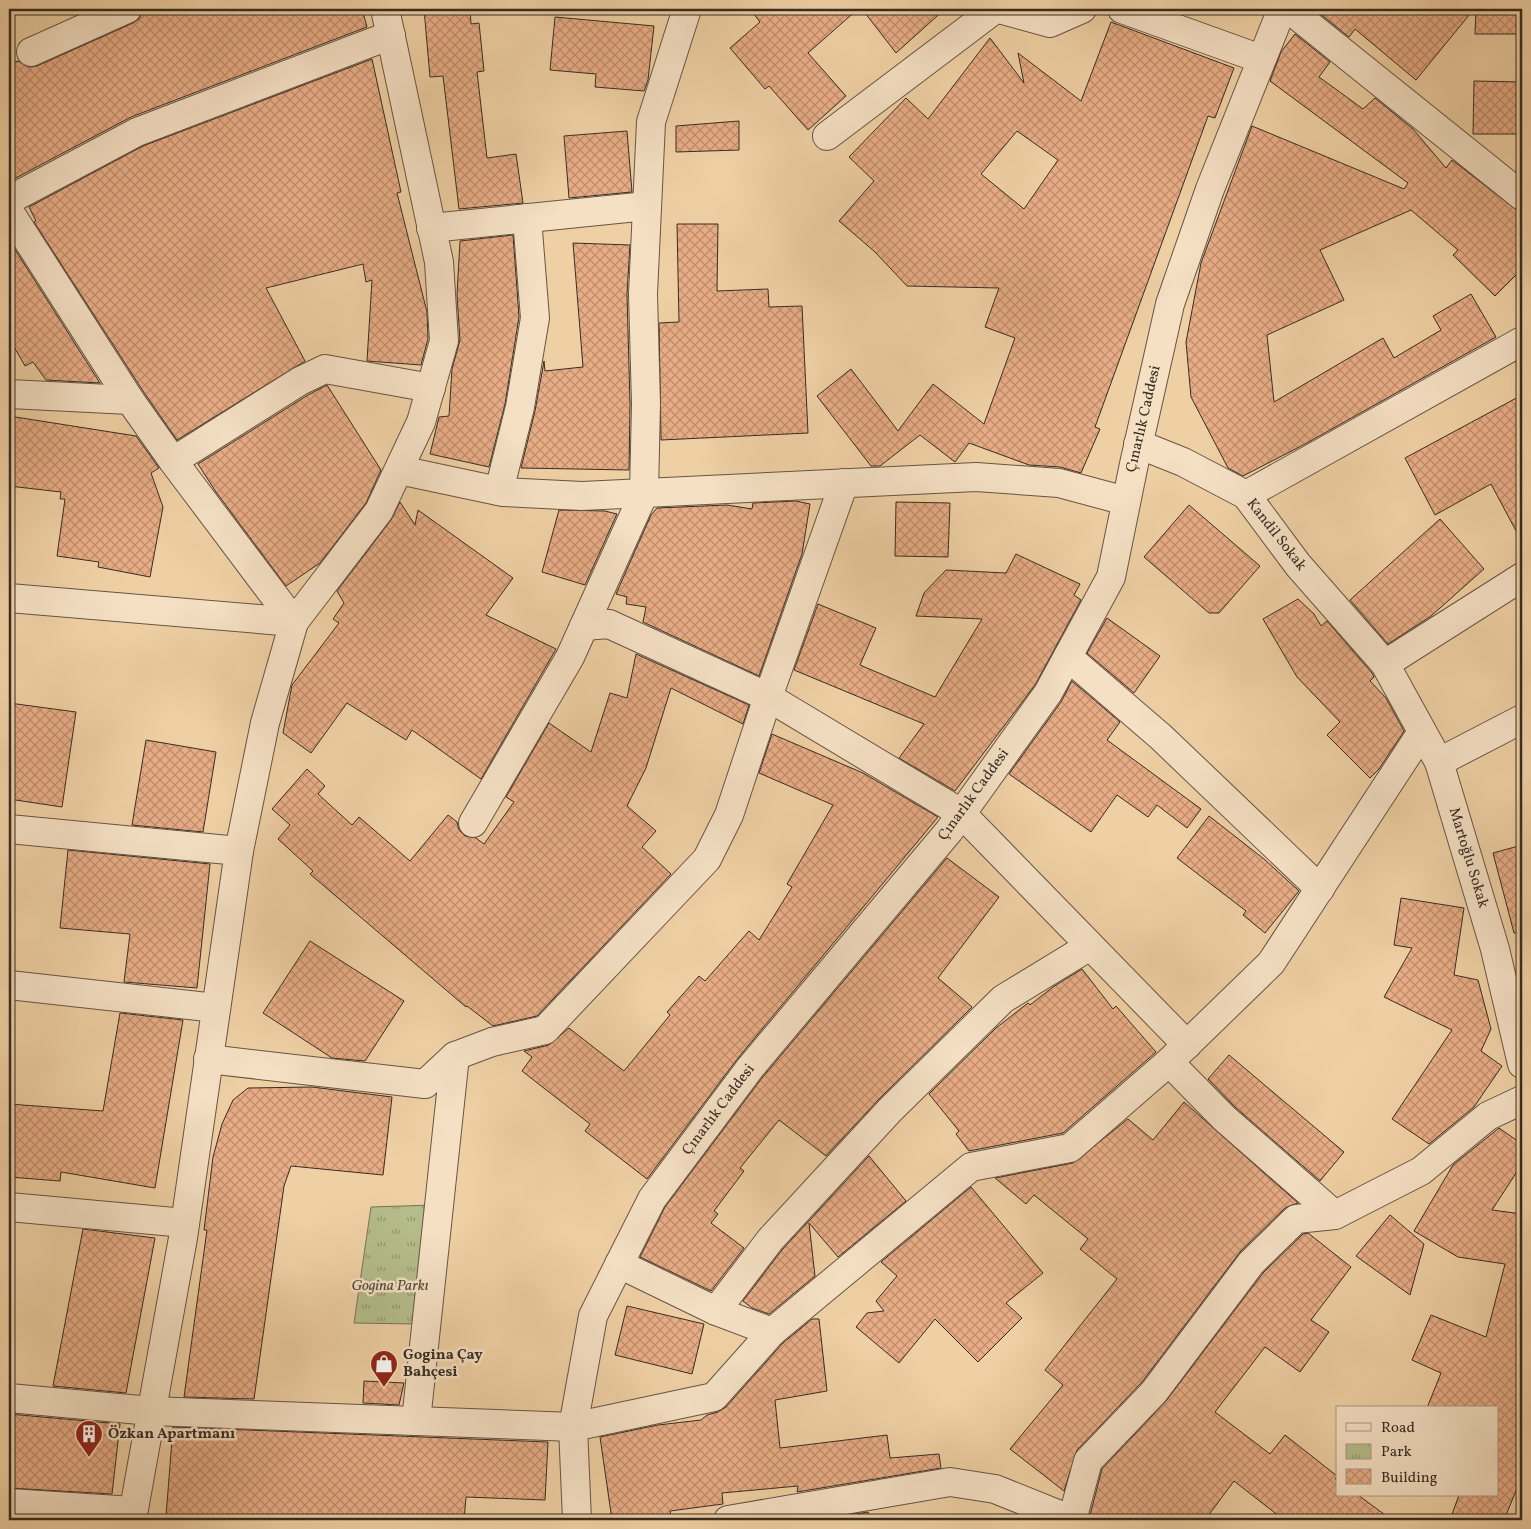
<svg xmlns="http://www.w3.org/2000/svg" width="1531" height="1529" font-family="Vollkorn,serif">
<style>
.park{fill:url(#park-tufts);stroke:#767457}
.building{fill:url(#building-cross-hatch);stroke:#372c24;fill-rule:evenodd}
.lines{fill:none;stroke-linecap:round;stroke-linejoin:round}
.minor-casing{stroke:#655544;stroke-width:30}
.minor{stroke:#f5e0c4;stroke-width:28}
.labels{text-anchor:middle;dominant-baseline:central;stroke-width:5;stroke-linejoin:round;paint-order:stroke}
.street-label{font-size:15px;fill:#372c24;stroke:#f5e0c4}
.park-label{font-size:15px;font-style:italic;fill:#504938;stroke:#f5e0c4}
.poi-label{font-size:15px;font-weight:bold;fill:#372c24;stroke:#f5e0c4;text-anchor:start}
</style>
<defs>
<pattern id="park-tufts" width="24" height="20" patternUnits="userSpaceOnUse" patternTransform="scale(1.25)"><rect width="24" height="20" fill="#b4bc8a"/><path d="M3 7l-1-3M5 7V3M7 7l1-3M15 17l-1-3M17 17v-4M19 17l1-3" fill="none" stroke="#939971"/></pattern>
<pattern id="building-cross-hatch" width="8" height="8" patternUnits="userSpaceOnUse" patternTransform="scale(1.25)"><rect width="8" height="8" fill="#e9ad86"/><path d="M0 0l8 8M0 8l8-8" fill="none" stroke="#be8d6d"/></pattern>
</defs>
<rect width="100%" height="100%" fill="#efd0a4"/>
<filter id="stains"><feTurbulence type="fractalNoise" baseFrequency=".004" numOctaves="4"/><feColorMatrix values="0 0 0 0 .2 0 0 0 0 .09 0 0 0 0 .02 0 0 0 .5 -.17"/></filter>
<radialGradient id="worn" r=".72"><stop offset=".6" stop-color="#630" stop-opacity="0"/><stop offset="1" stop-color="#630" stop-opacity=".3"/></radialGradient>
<path class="park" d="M433,1205L416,1324L354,1323L371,1207Z"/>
<g class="building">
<path d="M150,9H362L367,27L131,117L12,180L9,175V64L18,61L29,67L37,66L133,23L139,19L142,12Z"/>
<path d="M424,9H470L471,24L479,23L484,71L477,72L487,158L516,154L523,203L459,209L443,76L430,77Z"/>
<path d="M750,9H858L808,53L846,96L808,130L769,86L765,89L730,48L760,22Z"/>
<path d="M862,9H945L896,53Z"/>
<path d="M1314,9H1474L1416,80L1355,29L1349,37Z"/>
<path d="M1476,9H1522V34H1475Z"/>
<path d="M555,17L654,26L648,80L644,91L595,87L596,74L550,70Z"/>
<path d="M1111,22L1234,68L1215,118L1208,116L1095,427L1100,429L1081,473L1060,467L1029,465L969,443L955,462L920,435L880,466H871L817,396L851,369L898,431L933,384L984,424L1015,338L985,327L999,288L907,286L875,252L839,221L874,181L849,157L906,98L928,119L990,38L1024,83L1018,53L1081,101ZM1017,131L1058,160L1024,209L981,174Z"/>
<path d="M1295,34L1330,62L1319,77L1363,109L1375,98L1413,129L1446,168L1452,160L1522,214V269L1495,296L1453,255L1458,250L1411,210L1320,250L1344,300L1267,335L1274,402L1383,338L1394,358L1441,330L1433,316L1471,294L1496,337L1305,444L1243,476L1228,468L1191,397L1186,342L1201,263L1252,126L1404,189L1408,183L1270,81L1281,52Z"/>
<path d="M372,59L401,192L397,193L427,312L428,339L421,365L367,361L372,280L366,282L363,264L266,288L305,361L177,440L143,391L34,222L36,221L29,207L143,146Z"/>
<path d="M1474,81L1522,82V134H1473Z"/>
<path d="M739,121V150L676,152V126Z"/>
<path d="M627,131L632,192L569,198L564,136Z"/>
<path d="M677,224H718L717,291L768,289L769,307L802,306L808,433L661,440L659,323L679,322Z"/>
<path d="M513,235L519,317L505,404L489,467L430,454L439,417L449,416L452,369L460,340L457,295L460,241Z"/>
<path d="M9,240L100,383L46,380L33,362L25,366L9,338Z"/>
<path d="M573,243L630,245L627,294L630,404L629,470L521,468L535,411L544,361L545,371L583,367Z"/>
<path d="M327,385L381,470L366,503L320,563L286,586L216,492L198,464L308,395Z"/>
<path d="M1522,395V542L1491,484L1435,515L1405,458Z"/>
<path d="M9,416L136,436L159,468L151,473L163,507L150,577L98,567L99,562L57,556L65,499H60L61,492L9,486Z"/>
<path d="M796,501L810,504L802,554L759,676L643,622L646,607L626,604L627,597L616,594L651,515L657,508L727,505L752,509L753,503Z"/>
<path d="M400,502L415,525L418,510L513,578L486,615L556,649L481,779L412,730L406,740L347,703L311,753L283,733L292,685L339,623L333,619L344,603L337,591L391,520Z"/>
<path d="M896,502L950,503L948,557L895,556Z"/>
<path d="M1189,505L1260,566L1219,613H1209L1144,557Z"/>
<path d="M559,510L605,511L617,514L585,585L542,572Z"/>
<path d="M1440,519L1484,569L1431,616L1388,644L1350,600Z"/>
<path d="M1016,554L1080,584L1074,595L1081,600L1035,685L955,791L899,758L924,724L794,670L818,604L876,628L860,665L935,697L982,619L916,616L924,593L946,570L1006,573Z"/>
<path d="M1298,599L1314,614L1321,626L1327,621L1372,673L1374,677L1370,681L1386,698L1404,731L1379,769L1370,778L1327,735L1340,722L1297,677L1263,619Z"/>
<path d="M1107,618L1160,656L1134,693L1087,653Z"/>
<path d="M636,654L749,705L743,724L671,688L646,768L627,806L656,831L642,847L671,874L537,1016L493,1026L467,1006L466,1007L310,874L313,871L278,839L290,825L272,809L307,769L325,786L318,794L352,825L359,817L410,861L448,815L457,822L459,830L465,836L476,838L484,844L514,802L506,797L549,723L591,752L610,693L627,698Z"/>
<path d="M1072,681L1120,722L1107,740L1201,809L1187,828L1157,805L1148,817L1117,795L1091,832L1009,774L1061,702Z"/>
<path d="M9,703L76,712L62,807L9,799Z"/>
<path d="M772,734L863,773L938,817L738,1058L647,1179L585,1131L590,1124L522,1071L532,1057L524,1051L549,1045L569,1028L624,1071L670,1015L667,1012L699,976L705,981L749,931L759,940L792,887L787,884L833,805L759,773Z"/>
<path d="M146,740L216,752L203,832L132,825Z"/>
<path d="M1209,816L1264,859L1299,891L1265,933L1243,915L1246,911L1177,858Z"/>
<path d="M1522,845V932L1514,933L1493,853Z"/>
<path d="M68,850L210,864L197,988L124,982L130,934L60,928Z"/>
<path d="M947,858L999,897L938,978L972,1007L879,1099L826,1156L779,1120L740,1168L744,1171L714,1211L718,1214L711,1223L744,1248L711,1291L640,1257L665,1207L762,1078Z"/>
<path d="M1401,898L1464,908L1454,975L1478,980L1491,1029L1481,1051L1502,1066L1474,1107L1429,1144L1392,1119L1452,1030L1384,997L1412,948L1394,945Z"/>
<path d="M310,941L404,1001L365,1061L332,1058L263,1013Z"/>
<path d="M1082,969L1113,1009L1116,1006L1156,1052L1063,1133L969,1151L956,1134L959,1131L929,1094L996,1028L1028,1003L1030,1005L1053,987Z"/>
<path d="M120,1013L183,1020L155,1188L61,1172L60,1181L9,1177V1104L103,1111Z"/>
<path d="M1229,1055L1344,1152L1320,1181L1235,1107L1208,1079Z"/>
<path d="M312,1087L392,1097L383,1175L291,1166L284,1186L254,1399L184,1397L207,1230H204L213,1157L222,1124L233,1100L248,1088Z"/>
<path d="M1184,1102L1298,1203L1285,1208L1240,1252L1142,1382L1077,1450L1064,1491L1010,1449L1063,1385L1045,1370L1117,1279L1080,1249L1088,1239L1034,1195L1026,1204L995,1178L1073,1163L1128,1119L1153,1140Z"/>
<path d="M1499,1128L1522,1144V1164L1492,1210L1522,1214V1476L1504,1520H1450L1459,1495H1497V1408H1427L1441,1373L1412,1360L1431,1315L1486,1337L1505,1264L1458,1257L1414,1231L1453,1165Z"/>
<path d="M869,1156L906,1201L838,1257L809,1223L815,1276L769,1314L752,1308L743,1301L782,1250Z"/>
<path d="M971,1187L1043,1273L1006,1303L1022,1318L978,1362L935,1319L899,1363L856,1327L867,1313L884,1311L876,1301L897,1276L881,1262Z"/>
<path d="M1390,1215L1424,1244L1410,1295L1356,1256Z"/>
<path d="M83,1229L155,1238L126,1393L53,1386Z"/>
<path d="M1308,1233L1351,1267L1311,1320L1329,1332L1300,1372L1265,1347L1215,1412L1270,1454L1285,1435L1337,1476L1335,1479L1337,1480V1495H1358L1392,1520H1284L1234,1481L1205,1520H1096L1090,1515L1102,1469L1166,1401L1263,1273L1303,1234Z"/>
<path d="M627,1306L704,1324L692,1374L615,1355Z"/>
<path d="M812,1319H819L827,1391L775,1400L780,1448L887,1435L890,1458L939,1454L941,1468L797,1492L798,1486L722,1493L723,1504L670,1511L671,1516L641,1520H612L600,1437L658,1425L701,1420L707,1415L718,1412L726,1407L783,1343Z"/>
<path d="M364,1381L404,1383L399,1405L363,1403Z"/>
<path d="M9,1414L120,1424L112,1494L9,1488Z"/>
<path d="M173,1427L548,1442L545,1500L466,1497L464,1520H215L166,1516Z"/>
<path d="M868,1512L872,1520H819Z"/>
</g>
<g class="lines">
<defs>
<g id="minor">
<path d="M999,9L1050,23L1082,9"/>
<path d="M1122,9L1261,59"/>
<path d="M1289,9L1522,196"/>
<path d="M31,52L127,9"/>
<path d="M827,136L995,9"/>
<path d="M9,200L137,132L391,35"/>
<path d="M9,211L130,400L173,461L294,622"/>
<path d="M431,228L647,206"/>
<path d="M9,394L130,400"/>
<path d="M1138,444L1183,462L1246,495L1298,565L1385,664L1439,762L1495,949L1522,1064"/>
<path d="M173,461L300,381L325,369L431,388"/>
<path d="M399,470L503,492L582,496L976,477L1059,483L1126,501"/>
<path d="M499,491L520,407L535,318L527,218"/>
<path d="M1246,495L1522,341"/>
<path d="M9,598L294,622"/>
<path d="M584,626L609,624L768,697L961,813L1187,1045"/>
<path d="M1068,657L1161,737L1320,889"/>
<path d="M1385,664L1522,577"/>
<path d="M1439,762L1522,719"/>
<path d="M473,823L570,657L644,493L646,404L643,294L651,122L687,9"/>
<path d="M9,829L239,851"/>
<path d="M9,985L216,1008"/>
<path d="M208,1059L425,1084L455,1056L492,1042L545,1030L707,859L729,815L768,697L844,483"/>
<path d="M1169,1062L1224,1118L1335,1215"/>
<path d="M9,1207L185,1223"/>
<path d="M619,1264L716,1311L772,1332"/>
<path d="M716,1311L770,1240L890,1110L1003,999L1090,946"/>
<path d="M9,1398L151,1411L573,1427L714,1397L772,1332L971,1167L1070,1148L1169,1062L1271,963L1422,732"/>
<path d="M416,1421L455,1056"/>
<path d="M9,1503L133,1511"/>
<path d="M132,1520L183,1238L239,851L265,723L294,622L379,511L421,422L444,341L439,262L385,9"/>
<path d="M577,1520L573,1427L593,1316L652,1199L750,1068L949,831L1048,693L1111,577L1134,464L1170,304L1210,189L1282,9"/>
<path d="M728,1520L950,1482L995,1489L1072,1520"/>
<path d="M1072,1520L1088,1461L1154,1392L1251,1263L1296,1219L1335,1215L1421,1171L1488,1116L1522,1100"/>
</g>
</defs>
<use href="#minor" class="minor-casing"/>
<use href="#minor" class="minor"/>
</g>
<defs>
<symbol id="shop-pin" viewBox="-11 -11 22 30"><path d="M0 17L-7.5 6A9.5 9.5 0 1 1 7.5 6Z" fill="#8f2418" stroke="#f5e0c4"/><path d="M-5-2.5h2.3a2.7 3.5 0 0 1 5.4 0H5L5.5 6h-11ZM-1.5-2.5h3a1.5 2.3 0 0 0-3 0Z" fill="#fff"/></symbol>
<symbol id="building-pin" viewBox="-11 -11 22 30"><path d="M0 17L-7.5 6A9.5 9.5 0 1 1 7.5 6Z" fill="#8f2418" stroke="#f5e0c4"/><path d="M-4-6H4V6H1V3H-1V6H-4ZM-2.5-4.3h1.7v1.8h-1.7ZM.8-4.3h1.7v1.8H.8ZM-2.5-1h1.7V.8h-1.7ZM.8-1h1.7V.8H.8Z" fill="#fff"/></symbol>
</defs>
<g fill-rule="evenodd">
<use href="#shop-pin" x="368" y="1348" width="32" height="43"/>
<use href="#building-pin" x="73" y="1418" width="32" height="43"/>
</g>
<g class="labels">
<g class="street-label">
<text transform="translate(1144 419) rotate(-77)">Çınarlık Caddesi</text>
<text transform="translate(1276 535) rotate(52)">Kandil Sokak</text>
<text transform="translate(974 795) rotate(-54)">Çınarlık Caddesi</text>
<text transform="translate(1468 858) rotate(73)">Martoğlu Sokak</text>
<text transform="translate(719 1110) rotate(-53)">Çınarlık Caddesi</text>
</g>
<g class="park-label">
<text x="390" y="1286">Gogina Parkı</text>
</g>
<g class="poi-label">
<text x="403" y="1355">Gogina Çay<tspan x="403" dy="17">Bahçesi</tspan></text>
<text x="108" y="1434">Özkan Apartmanı</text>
</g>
</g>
<rect width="1531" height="1529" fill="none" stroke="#efd0a4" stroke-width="30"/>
<rect x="10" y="10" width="1511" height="1509" fill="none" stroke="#372c24" stroke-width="2.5"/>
<rect x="15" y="15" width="1501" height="1499" fill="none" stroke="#372c24"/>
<rect x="1336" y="1406" width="162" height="90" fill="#f5e0c4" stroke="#a99884"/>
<rect x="1346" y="1423" width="25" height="8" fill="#f5e0c4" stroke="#a99884"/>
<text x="1381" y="1432" font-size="15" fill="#372c24">Road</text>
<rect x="1346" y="1444" width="25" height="15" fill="url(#park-tufts)" stroke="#a99884"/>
<text x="1381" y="1456" font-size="15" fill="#372c24">Park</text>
<rect x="1346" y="1469" width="25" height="15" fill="url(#building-cross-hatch)" stroke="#a99884"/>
<text x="1381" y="1482" font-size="15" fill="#372c24">Building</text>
<rect width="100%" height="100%" filter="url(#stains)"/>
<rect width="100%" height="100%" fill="url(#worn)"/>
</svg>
